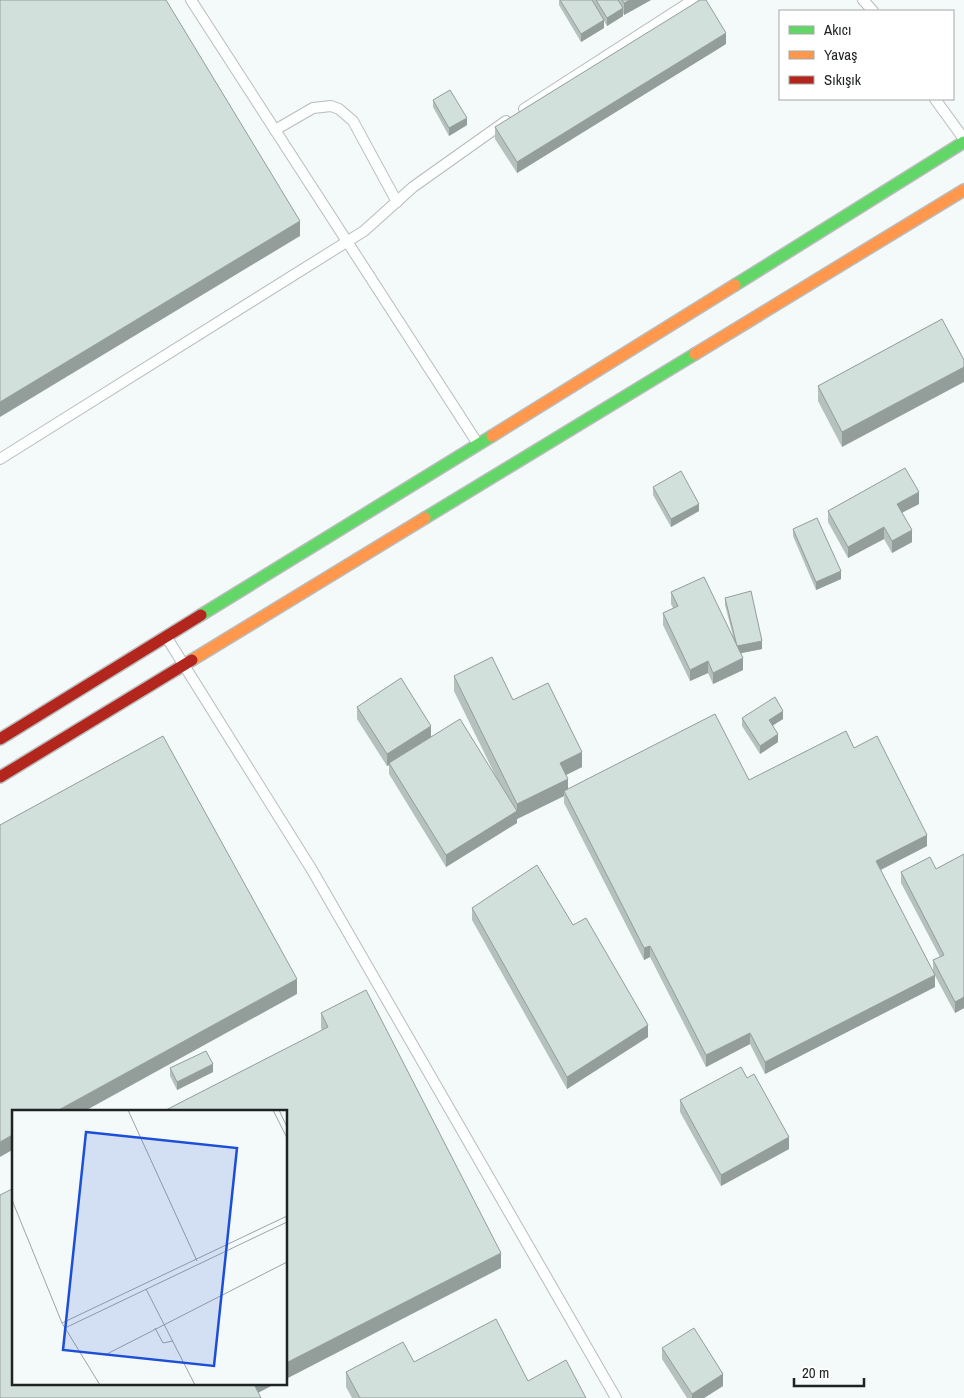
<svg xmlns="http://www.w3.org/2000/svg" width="964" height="1398" font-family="'Archivo Narrow',sans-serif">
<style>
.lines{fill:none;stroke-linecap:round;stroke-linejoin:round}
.lane-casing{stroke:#b9bcbc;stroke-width:12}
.fast-casing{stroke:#b9bcbc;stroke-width:14}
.slow-casing{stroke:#b9bcbc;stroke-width:14}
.jam-casing{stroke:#b9bcbc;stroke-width:14}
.lane{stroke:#fdfefe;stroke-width:10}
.fast{stroke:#63d668;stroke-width:11}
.slow{stroke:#ff974d;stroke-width:11}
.jam{stroke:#b3261e;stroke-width:11}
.wall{fill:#b5c1bd}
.shaded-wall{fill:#939d9a}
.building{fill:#d2e0dc;stroke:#939d9a}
.inset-road{fill:none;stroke:#9fa3a3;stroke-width:1}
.view{fill:#1d4ed8;fill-opacity:0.15;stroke:#1d4ed8;stroke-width:2.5}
.inset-edge{fill:none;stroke:#1f2222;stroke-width:2.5}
</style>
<rect width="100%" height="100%" fill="#f4f9f9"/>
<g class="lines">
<defs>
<g id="lane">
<path d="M191,0L478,444"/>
<path d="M863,0L873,11"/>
<path d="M935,99L964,139"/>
<path d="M524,109L693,0"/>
<path d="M275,130L313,108L331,106L339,109L353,121L397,202"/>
<path d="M0,459L364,231L413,187L506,121"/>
<path d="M167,638L312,870L616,1398"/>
</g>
<g id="fast">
<path d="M735,285L964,142"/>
<path d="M425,518L695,354"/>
<path d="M201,615L492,436"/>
</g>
<g id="slow">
<path d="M695,354L964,190"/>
<path d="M492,436L735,285"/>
<path d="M192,660L425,518"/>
</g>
<g id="jam">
<path d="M0,739L201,615"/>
<path d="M0,777L192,660"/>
</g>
</defs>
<use href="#lane" class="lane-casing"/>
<use href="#fast" class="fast-casing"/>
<use href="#slow" class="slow-casing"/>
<use href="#jam" class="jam-casing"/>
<use href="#lane" class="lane"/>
<use href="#fast" class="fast"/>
<use href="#slow" class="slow"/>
<use href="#jam" class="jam"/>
</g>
<g class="wall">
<path d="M559,0H651L624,15L623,13V16L607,26L604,21V28L581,42L559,5Z"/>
<path d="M726,44L517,173L495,139V127Z"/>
<path d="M433,100L467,125L449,136L433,107Z"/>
<path d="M942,319L842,447L818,401V386Z"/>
<path d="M653,487L699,511L671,527L653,495Z"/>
<path d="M919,504L902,513L912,542L892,553L884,539L848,558L828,522V511Z"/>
<path d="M793,529L841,579L816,590L793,536Z"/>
<path d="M671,592L733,636L725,605V598L762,649L741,653L743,670L713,684L708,673L690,681L663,625V613L673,608L671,604Z"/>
<path d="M454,676L513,700L582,767L566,775L568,789L749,780L854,748L927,846L881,870L935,987L765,1074L750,1044L706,1067L650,957L644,960L564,803V796L517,819V823L446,867L389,774V765L387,766L357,719V707L431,736L498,781L454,691Z"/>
<path d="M742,718L783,719L773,725L778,742L760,754L742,726Z"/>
<path d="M964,854V1008L955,1013L933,972V960L940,957L901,883V872L936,869Z"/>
<path d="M472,908L573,925L648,1037L567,1089L472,920Z"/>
<path d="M321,1013L501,1268L322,1030L321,1028Z"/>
<path d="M170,1068L213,1072L177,1090L170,1076Z"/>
<path d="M680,1100L789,1149L721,1186L680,1112Z"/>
<path d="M662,1348L723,1386L704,1398H687L662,1359Z"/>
<path d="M414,1362L528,1381L586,1398H352L346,1387V1372Z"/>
</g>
<g class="shaded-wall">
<path d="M630,0H651L624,15V3Z"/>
<path d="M623,8V16L607,26V18Z"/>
<path d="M604,20V28L581,42V34Z"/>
<path d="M726,33V44L517,173V162Z"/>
<path d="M467,118V125L449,136V128Z"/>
<path d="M300,221V236L0,417V402Z"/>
<path d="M964,367V382L842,447V432Z"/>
<path d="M919,492V504L897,515V504Z"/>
<path d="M699,504V511L671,527V519Z"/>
<path d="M884,527V539L848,558V547Z"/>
<path d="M912,530V542L892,553V541Z"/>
<path d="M841,571V579L816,590V582Z"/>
<path d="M762,641V649L737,654V646Z"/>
<path d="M743,658V670L713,684V673Z"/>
<path d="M708,661V673L690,681V670Z"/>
<path d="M783,711V719L769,728V720Z"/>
<path d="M431,726V737L389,763V765L387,766V754Z"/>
<path d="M778,734V742L760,754V746Z"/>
<path d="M582,752V767L560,778V763Z"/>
<path d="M568,779V794L564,791V796L517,819V823L446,867V855L517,811V804Z"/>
<path d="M927,835V846L876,872V861Z"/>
<path d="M650,946V957L644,960V948Z"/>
<path d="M935,975V987L765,1074V1062Z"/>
<path d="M297,979V994L83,1112H55Z"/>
<path d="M964,997V1008L955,1013V1002Z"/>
<path d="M648,1025V1037L567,1089V1077Z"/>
<path d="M750,1033V1044L706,1067V1055Z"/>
<path d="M213,1064V1072L177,1090V1082Z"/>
<path d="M14,1134V1149L0,1157V1142Z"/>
<path d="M789,1137V1149L721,1186V1175Z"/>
<path d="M501,1253V1268L286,1379V1363Z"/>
<path d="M723,1374V1386L704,1398H692V1394Z"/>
<path d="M252,1384H275L252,1396Z"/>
</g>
<g class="building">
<path d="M0,0H166L300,221L0,402Z"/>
<path d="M560,0H592L604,20L581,34Z"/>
<path d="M596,0H618L623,8L607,18Z"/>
<path d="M622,0H630L624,3Z"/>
<path d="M700,0H706L726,33L517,162L495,127Z"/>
<path d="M450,90L467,118L449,128L433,100Z"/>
<path d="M942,319L964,360V367L842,432L818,386Z"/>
<path d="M905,468L919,492L897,504L912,530L892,541L884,527L848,547L828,511Z"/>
<path d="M681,471L699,504L671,519L653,487Z"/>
<path d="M817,518L841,571L816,582L793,529Z"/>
<path d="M704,577L743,658L713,673L708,661L690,670L663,613L678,606L671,592Z"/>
<path d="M751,591L762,641L737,646L725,598Z"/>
<path d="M492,657L513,700L548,683L582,752L560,763L568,779L517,804L454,676Z"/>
<path d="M401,678L431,726L387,754L357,707Z"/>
<path d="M775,697L783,711L769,720L778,734L760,746L742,718Z"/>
<path d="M715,714L749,780L846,731L854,748L877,736L927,835L876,861L935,975L765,1062L750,1033L706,1055L650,946L644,948L564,791Z"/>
<path d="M460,719L517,811L446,855L389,763Z"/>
<path d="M163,736L297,979L55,1112H14V1134L0,1142V825Z"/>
<path d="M964,854V997L955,1002L933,960L944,955L901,872L930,857L936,869Z"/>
<path d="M537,865L573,925L586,918L648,1025L567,1077L472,908Z"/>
<path d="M366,990L501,1253L286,1363V1112H162L328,1027L321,1013Z"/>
<path d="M206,1051L213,1064L177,1082L170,1068Z"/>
<path d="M741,1067L747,1078L754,1074L789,1137L721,1175L680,1100Z"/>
<path d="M14,1188V1384H254L261,1398H0V1195Z"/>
<path d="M496,1319L528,1381L566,1360L586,1398H360L346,1372L403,1342L414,1362Z"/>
<path d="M694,1328L723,1374L692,1394L662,1348Z"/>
</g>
<g transform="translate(12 1110)">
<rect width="275" height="275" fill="#f4f9f9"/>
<path class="inset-road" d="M116,0L185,151M261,0L275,28M267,0L275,17M0,90L50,213L88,275M134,179L183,275M50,213L275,106M53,218L275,112M143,218L151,233L161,231M93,245L275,152"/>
<path class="view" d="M74,22L225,38L202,256L51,240Z"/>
<rect width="275" height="275" class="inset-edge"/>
</g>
<rect x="779" y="10" width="175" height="90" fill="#ffffff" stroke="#a5a7a7"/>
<rect x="789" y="26" width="25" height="8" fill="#63d668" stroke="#a5a7a7"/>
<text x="824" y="35" font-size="15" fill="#1f2222">Akıcı</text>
<rect x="789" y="51" width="25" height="8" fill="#ff974d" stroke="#a5a7a7"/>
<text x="824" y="60" font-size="15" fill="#1f2222">Yavaş</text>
<rect x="789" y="76" width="25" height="8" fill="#b3261e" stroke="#a5a7a7"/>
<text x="824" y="85" font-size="15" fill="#1f2222">Sıkışık</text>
<path d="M794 1378v8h70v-8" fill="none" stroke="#1f2222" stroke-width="2.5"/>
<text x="802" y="1378" font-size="15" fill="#1f2222" stroke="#ffffff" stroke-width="4" paint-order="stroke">20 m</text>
</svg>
